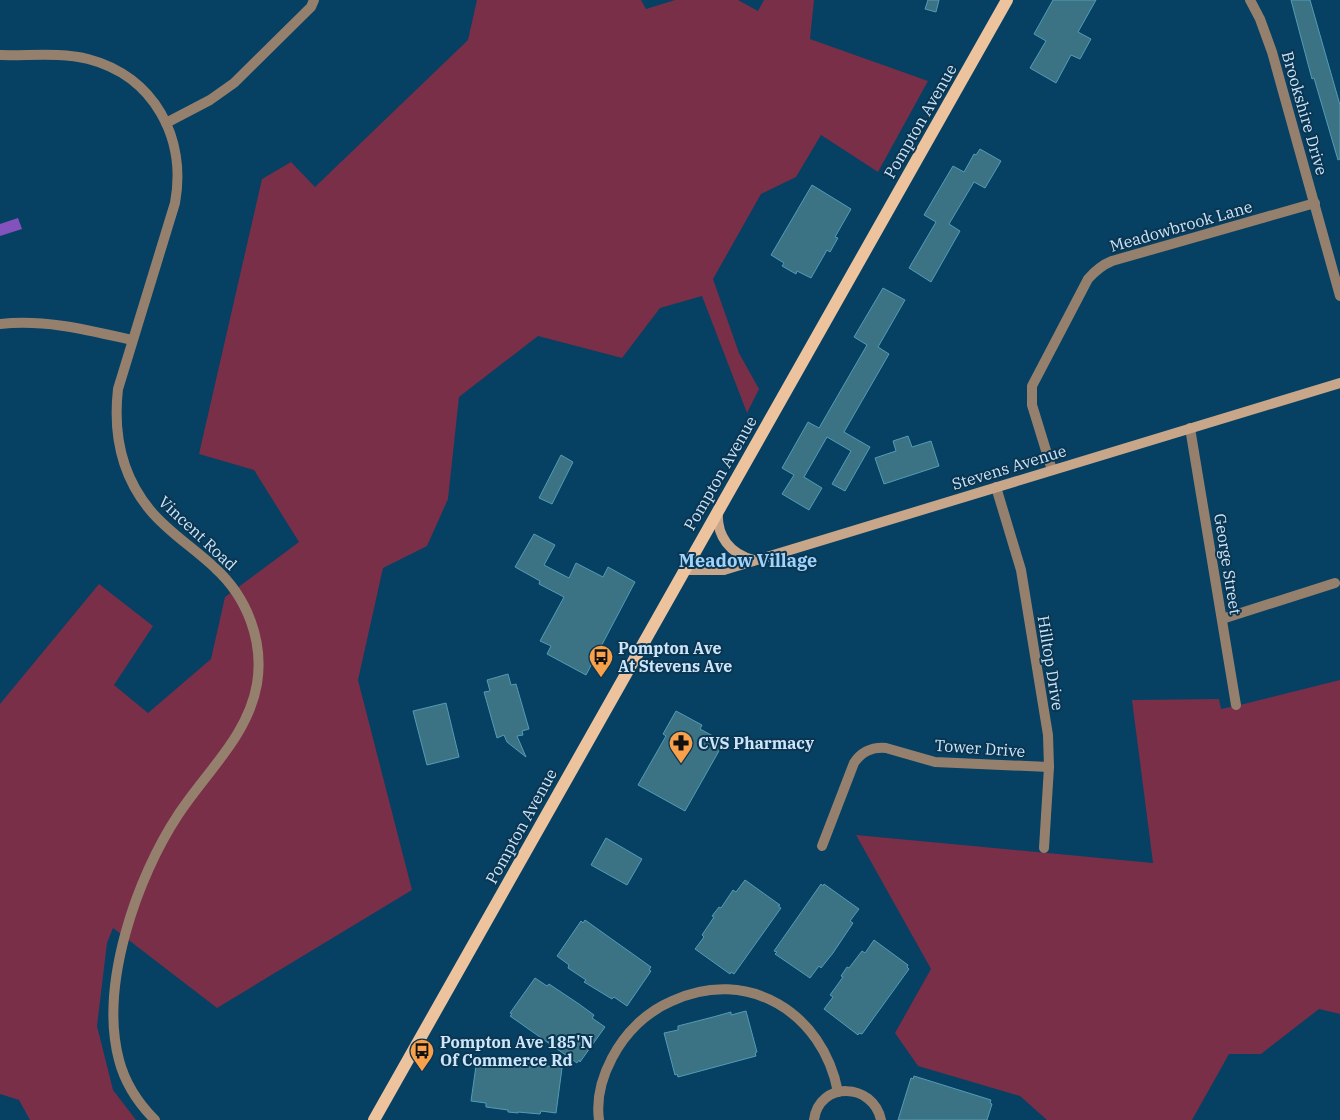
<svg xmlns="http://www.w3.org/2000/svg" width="1340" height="1120" font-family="'IBM Plex Serif',serif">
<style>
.green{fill:#782f47}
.water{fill:#8452bd}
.building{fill:#3b7385;stroke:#539cb5}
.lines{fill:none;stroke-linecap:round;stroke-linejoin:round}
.minor{stroke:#95806e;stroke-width:10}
.secondary{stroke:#c7a689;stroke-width:10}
.primary{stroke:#edc39e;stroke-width:12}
.labels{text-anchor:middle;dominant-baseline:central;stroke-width:4;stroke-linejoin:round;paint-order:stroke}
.street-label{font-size:16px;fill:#cce6fc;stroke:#0c3550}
.poi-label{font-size:16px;font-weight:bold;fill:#cce6fc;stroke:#0c3550;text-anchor:start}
.neighbourhood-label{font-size:18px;font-weight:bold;fill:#9dd3fd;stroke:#0c3550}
</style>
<rect width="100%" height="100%" fill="#064063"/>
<g class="green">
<path d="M477,0H641L646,9L675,0H738L758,11L764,0H814L810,39L928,81L878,172L821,135L796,177L761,194L713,279L739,353L759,389L747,413L702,296L660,308L622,358L538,336L459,397L448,499L427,546L383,568L358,680L412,890L217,1008L113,928L107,943L97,1026L113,1090L136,1120H30L19,1100L0,1094V704L99,584L153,626L114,685L148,713L211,659L225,597L299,542L254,470L199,454L262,179L291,162L315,187L468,40Z"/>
<path d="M1340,680V1014L1319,1009L1261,1054H1229L1192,1120H1047L1020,1096L918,1066L895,1033L931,969L856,835L1153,863L1132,700L1219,699L1221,709L1244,704Z"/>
</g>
<path class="water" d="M18,218L22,229L0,236V224Z"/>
<g class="building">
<path d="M928,0H939L936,12L925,9Z"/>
<path d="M1053,0H1096L1078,32L1091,39L1080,59L1071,55L1056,83L1030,68L1046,41L1034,34Z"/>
<path d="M1291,0H1310L1340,105V159L1338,160L1314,78L1312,79Z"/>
<path d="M980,149L1001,161L985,188L974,182L949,224L960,231L931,282L909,268L936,222L924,215L953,166L964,172L974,154L976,155Z"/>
<path d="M812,185L851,209L835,237L838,238L830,252L827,250L811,278L797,271L796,274L782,266L784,263L771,255Z"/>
<path d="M883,288L905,300L878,347L889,354L844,432L870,447L845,491L832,484L851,451L827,437L804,477L822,488L809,510L782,494L794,475L782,468L808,422L819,428L867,345L854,337Z"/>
<path d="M908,436L912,447L931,441L939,466L884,484L875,458L896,451L893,441Z"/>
<path d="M561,455L573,462L552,504L539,498Z"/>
<path d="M534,534L555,545L544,565L569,578L576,563L603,577L608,567L635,582L586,675L547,654L551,646L540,641L564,597L539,584L540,581L515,567Z"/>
<path d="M508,674L511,685L516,684L529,729L522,731L523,735L517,736L526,757L507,742L504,735L497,738L484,692L490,691L487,680Z"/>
<path d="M446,703L459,757L427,765L413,711Z"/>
<path d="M676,711L702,725L700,729L724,742L685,811L638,785L666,736L663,734Z"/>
<path d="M606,838L642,859L627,885L591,865Z"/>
<path d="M745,880L780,905L778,906L781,908L734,974L731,972L730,974L695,949L704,937L702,935L714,917L712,916L719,907L721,908L733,890L736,892Z"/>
<path d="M821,884L823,886L824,884L859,909L850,921L853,923L833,953L821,968L819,966L810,978L775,954L777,952L774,951Z"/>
<path d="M585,920L651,967L649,970L651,971L627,1006L614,997L612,999L584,982L586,980L568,968L569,965L557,956L581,921L583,923Z"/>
<path d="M874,940L908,965L907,967L909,969L862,1034L859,1033L858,1035L824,1009L833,997L830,995L843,977L841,976L847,967L849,968L862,951L865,953Z"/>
<path d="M535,978L547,986L549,984L579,1004L594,1015L592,1018L605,1027L580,1062L579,1060L577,1063L510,1016L512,1014L510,1013Z"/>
<path d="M746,1011L757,1052L755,1053L756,1056L678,1077L677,1074L675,1075L664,1033L678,1030V1026L713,1017L731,1012V1015Z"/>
<path d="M479,1057L562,1068L556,1113L541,1111L540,1114L518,1112V1113L508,1112V1110L486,1107V1103L471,1101L477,1059L479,1060Z"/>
<path d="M914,1076L991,1100L990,1103L992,1104L987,1120H898L911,1078L913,1079Z"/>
</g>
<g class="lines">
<g class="minor">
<path d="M1250,0L1260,19L1272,52L1340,296"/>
<path d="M0,55C28,56 60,52 88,59C154,76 187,138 175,203L118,389C113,433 121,475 150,510C168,532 194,548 215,568C247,597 264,641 257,684C248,736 206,772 178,815C137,877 99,985 119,1060C125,1083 138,1103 155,1120"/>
<path d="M166,123L210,100L234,83L311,7L314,0"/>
<path d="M0,324C45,319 88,330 132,340"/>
<path d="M1190,428L1236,705"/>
<path d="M1052,470L1032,405V386L1088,279C1095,271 1102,265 1112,261L1315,203"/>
<path d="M996,487L1021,570L1048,735L1049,767L1044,848"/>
<path d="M1222,619L1335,583"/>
<path d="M822,846L854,763C862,751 872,747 886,748L935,762L1049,767"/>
<path d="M599,1120C596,1098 602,1077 612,1058C625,1033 646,1012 672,1001C748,966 823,1013 838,1092"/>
<path d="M814,1120C819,1081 873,1082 881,1120"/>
</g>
<g class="secondary">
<path d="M718,511C716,536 730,554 754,560"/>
<path d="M685,570H724L1340,383"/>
</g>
<path class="primary" d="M374,1120L1007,0"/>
</g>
<defs>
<symbol id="bus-pin" viewBox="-11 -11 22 30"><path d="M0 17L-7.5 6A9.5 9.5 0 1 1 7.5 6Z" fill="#f8a14a" stroke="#0c3550"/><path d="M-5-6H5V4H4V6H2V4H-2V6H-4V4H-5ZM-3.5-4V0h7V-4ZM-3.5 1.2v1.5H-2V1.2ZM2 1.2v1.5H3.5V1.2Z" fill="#111"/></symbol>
<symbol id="pharmacy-pin" viewBox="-11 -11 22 30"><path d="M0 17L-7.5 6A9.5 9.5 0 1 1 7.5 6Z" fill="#f8a14a" stroke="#0c3550"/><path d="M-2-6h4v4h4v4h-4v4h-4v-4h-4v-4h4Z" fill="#111"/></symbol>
</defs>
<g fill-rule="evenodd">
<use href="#bus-pin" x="587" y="643" width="28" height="38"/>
<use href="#pharmacy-pin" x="667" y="729" width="28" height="38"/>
<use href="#bus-pin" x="408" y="1037" width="28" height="38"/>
</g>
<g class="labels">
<g class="street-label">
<text transform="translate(1305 113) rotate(74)">Brookshire Drive</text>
<text transform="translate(920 121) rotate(-60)">Pompton Avenue</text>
<text transform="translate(1181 226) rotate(-16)">Meadowbrook Lane</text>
<text transform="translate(1009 467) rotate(-17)">Stevens Avenue</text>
<text transform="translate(720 473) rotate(-60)">Pompton Avenue</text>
<text transform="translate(198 533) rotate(43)">Vincent Road</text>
<text transform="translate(1228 564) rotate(81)">George Street</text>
<text transform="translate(1051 663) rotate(81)">Hilltop Drive</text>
<text transform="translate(980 748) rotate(4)">Tower Drive</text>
<text transform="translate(521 826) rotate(-61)">Pompton Avenue</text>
</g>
<g class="poi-label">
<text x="618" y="648">Pompton Ave<tspan x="618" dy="18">At Stevens Ave</tspan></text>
<text x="698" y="743">CVS Pharmacy</text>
<text x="440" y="1042">Pompton Ave 185'N<tspan x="440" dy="18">Of Commerce Rd</tspan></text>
</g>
<g class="neighbourhood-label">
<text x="748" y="560">Meadow Village</text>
</g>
</g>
</svg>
